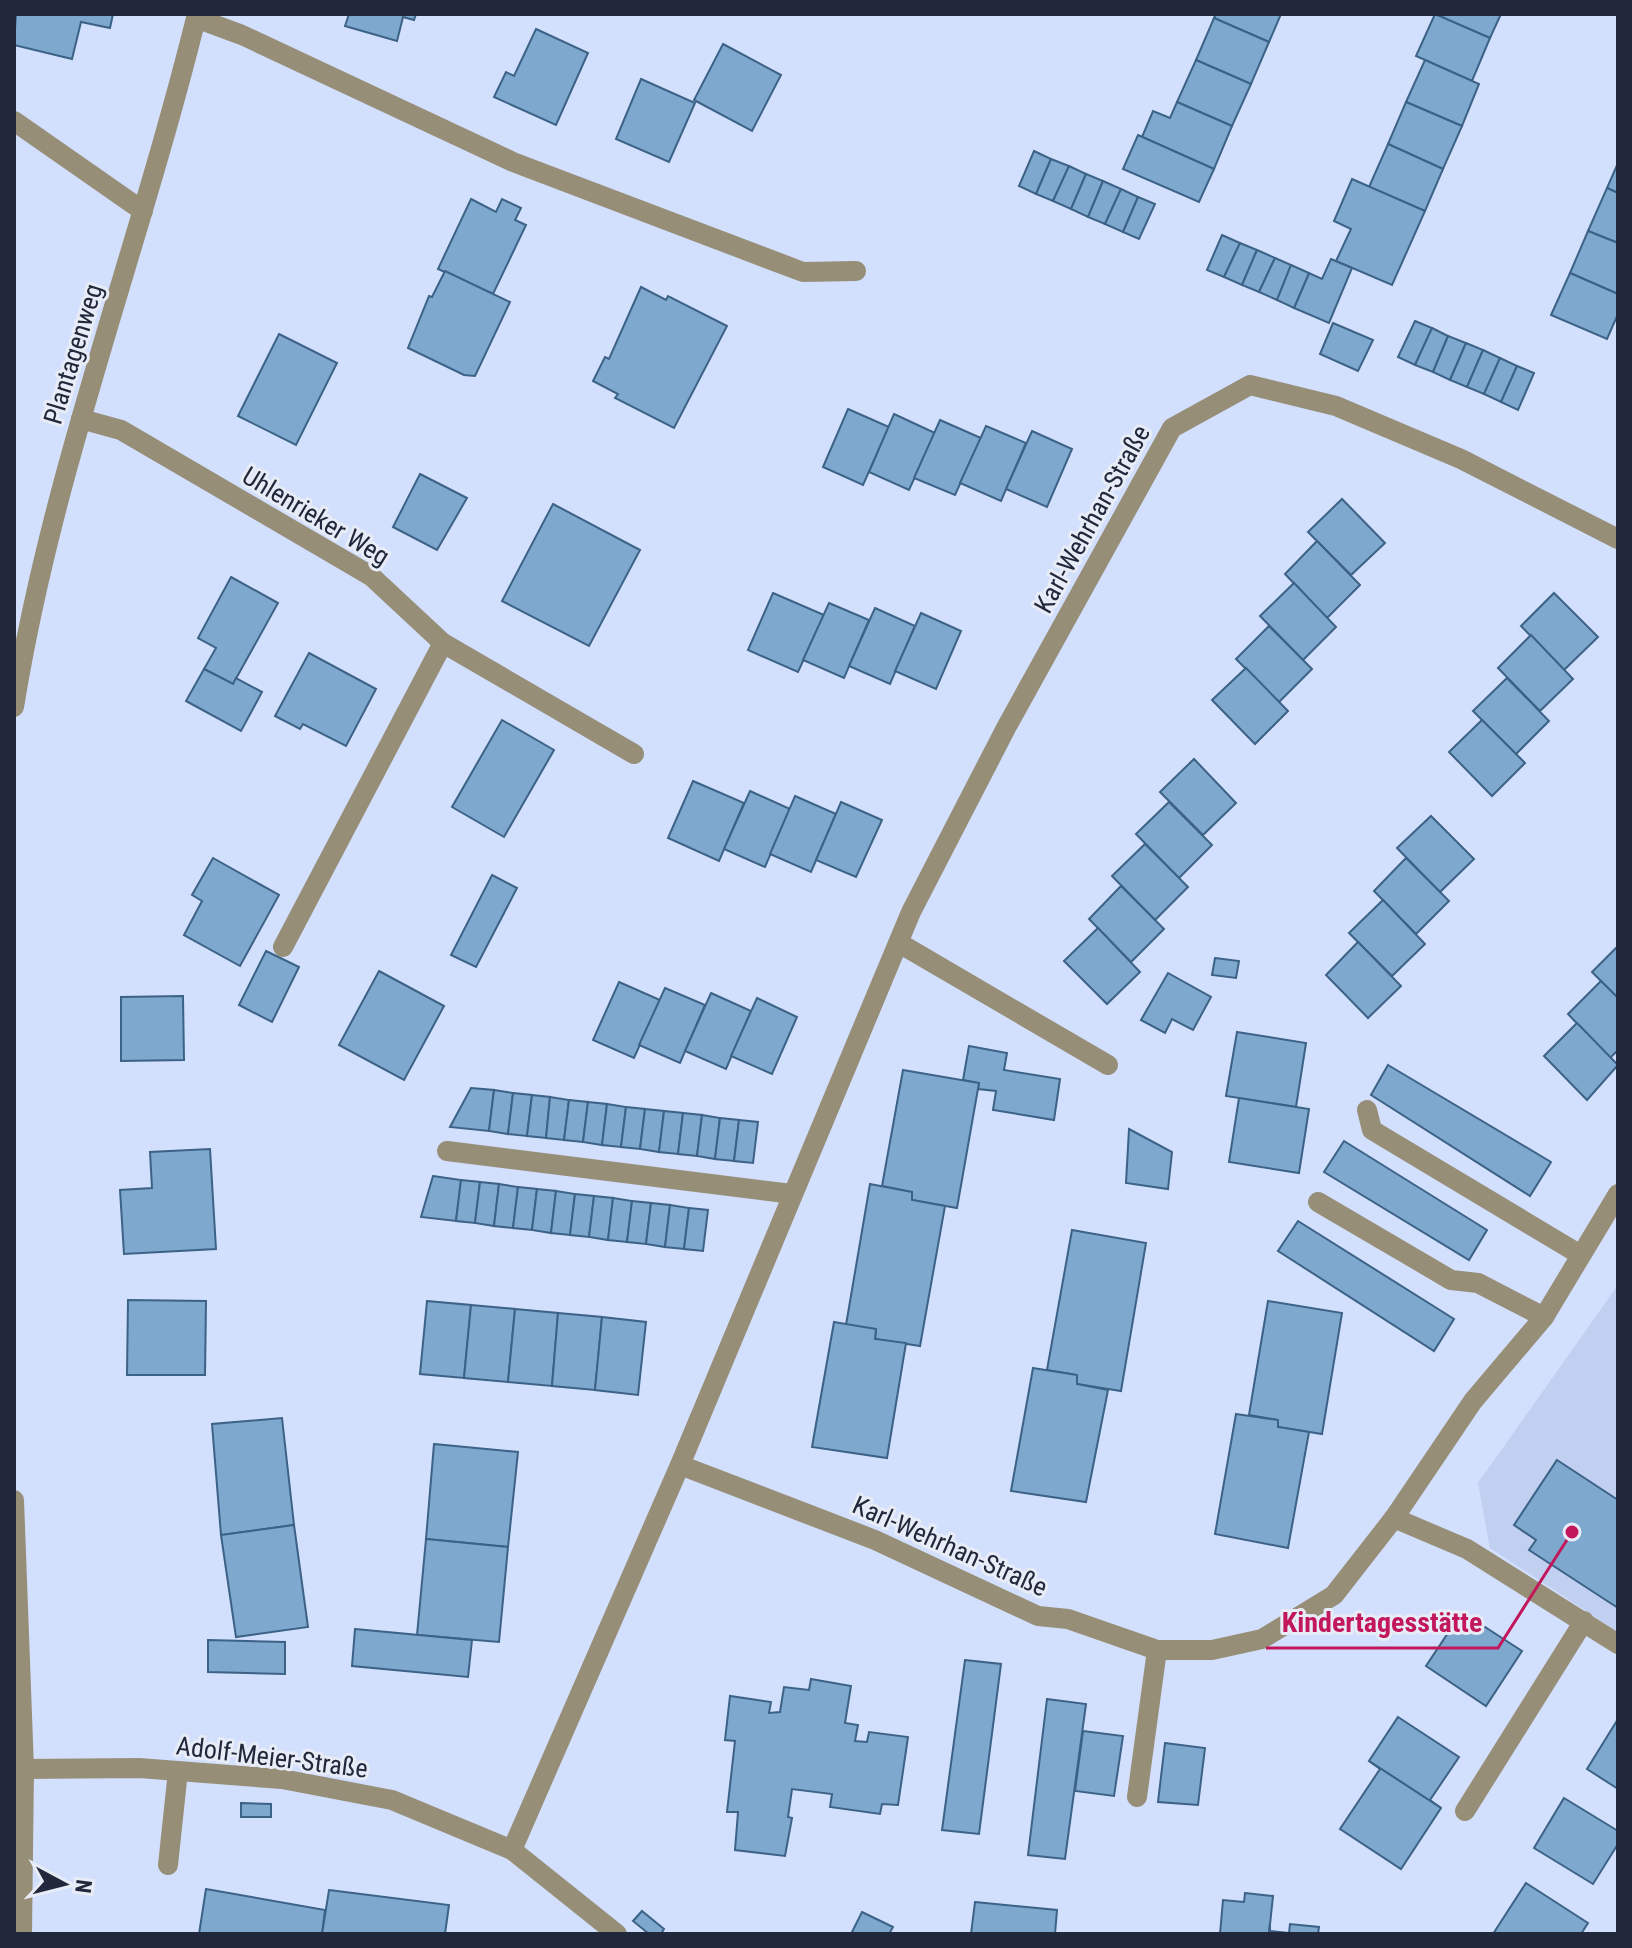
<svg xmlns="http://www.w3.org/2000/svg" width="1632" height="1948" font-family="'Roboto Condensed',sans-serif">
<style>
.built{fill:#c1cff1}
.building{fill:#7fa8cf;stroke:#3c6286;stroke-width:2}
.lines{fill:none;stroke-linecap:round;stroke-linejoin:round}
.minor{stroke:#978e78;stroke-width:20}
.labels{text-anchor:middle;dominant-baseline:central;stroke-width:6;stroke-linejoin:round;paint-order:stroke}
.street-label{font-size:26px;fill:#21283b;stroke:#e8ecf6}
.leader{fill:none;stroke:#c2185b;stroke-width:3}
.callout-dot{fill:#c2185b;stroke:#e8ecf6;stroke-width:3}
.callout-label{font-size:28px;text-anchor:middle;font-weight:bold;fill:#c2185b;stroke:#e8ecf6;stroke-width:6;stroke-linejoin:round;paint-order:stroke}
</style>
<rect width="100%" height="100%" fill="#d2dffd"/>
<path class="built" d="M1618,1285V1632L1490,1548L1478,1483Z"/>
<g class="building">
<path d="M16,14H113L110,28L81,22L72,59L14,45Z"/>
<path d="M349,14H416L414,20L403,17L397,41L345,26Z"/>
<path d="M1216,14H1281L1269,42L1214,18Z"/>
<path d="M1434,14H1501L1490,38Z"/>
<path d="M1435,14L1490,38L1472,81L1416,56Z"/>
<path d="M1214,18L1269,42L1251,84L1196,60Z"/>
<path d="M536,29L588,53L556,125L494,97L506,72L514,76Z"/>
<path d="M723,44L781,75L752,131L694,100Z"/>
<path d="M1196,60L1251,84L1232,126L1177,102Z"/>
<path d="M1425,60L1479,84L1462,126L1406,102Z"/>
<path d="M641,79L695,103L669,162L616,139Z"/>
<path d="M1177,102L1232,126L1214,169L1142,137L1153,111L1170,118Z"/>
<path d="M1406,102L1462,126L1443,169L1388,144Z"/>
<path d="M1138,135L1214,169L1199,202L1123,169Z"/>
<path d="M1388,144L1443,169L1425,211L1369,187Z"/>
<path d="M1034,151L1051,159L1036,194L1019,186Z"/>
<path d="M1051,159L1069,166L1053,201L1036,194Z"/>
<path d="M1618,163V193L1607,188Z"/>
<path d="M1069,166L1086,174L1071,209L1053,201Z"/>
<path d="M1086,174L1103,181L1088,217L1071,209Z"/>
<path d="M1352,179L1425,211L1392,285L1336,261L1351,229L1334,221Z"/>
<path d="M1103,181L1121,189L1105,224L1088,217Z"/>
<path d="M1607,188L1618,193V243L1588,231Z"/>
<path d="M1121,189L1138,197L1123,232L1105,224Z"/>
<path d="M1138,197L1155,204L1139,239L1123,232Z"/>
<path d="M471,199L496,212L502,199L521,208L515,220L526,225L493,294L438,269Z"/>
<path d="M1588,231L1618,243V294L1570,273Z"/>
<path d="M1222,235L1240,243L1224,277L1207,270Z"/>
<path d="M1240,243L1257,250L1242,285L1224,277Z"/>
<path d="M1257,250L1275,258L1259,292L1242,285Z"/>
<path d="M1275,258L1291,265L1277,300L1259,292Z"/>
<path d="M1331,259L1352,268L1329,323L1294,308L1309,273L1322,279Z"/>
<path d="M1291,265L1309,273L1294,308L1277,300Z"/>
<path d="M445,271L510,302L475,376L464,375L408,348L429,296L432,297Z"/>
<path d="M1570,273L1618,294V314L1607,339L1551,315Z"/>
<path d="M641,287L666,300L668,296L727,326L674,428L615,398L618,394L593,381L605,357L609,359Z"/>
<path d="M1415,321L1432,328L1415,365L1398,357Z"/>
<path d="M1333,323L1373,340L1358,371L1320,354Z"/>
<path d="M1432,328L1448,336L1433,372L1415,365Z"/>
<path d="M279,334L337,363L296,445L238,416Z"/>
<path d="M1448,336L1466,343L1450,380L1433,372Z"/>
<path d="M1466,343L1483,350L1467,387L1450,380Z"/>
<path d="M1483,350L1500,358L1484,394L1467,387Z"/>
<path d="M1500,358L1517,366L1501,402L1484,394Z"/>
<path d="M1517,366L1534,373L1518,410L1501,402Z"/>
<path d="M848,409L889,427L863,485L823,467Z"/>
<path d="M894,414L935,433L909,490L869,472Z"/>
<path d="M940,420L981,438L955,495L914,478Z"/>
<path d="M986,426L1026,443L1001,501L960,483Z"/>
<path d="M1032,431L1072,449L1047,507L1006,489Z"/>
<path d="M420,474L467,498L437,550L393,527Z"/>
<path d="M1342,499L1385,543L1351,575L1308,532Z"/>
<path d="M553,504L640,550L589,646L502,601Z"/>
<path d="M1317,541L1360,585L1327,618L1285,574Z"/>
<path d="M231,577L278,603L233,684L204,669L216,648L198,638Z"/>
<path d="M1294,583L1336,627L1303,660L1260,616Z"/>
<path d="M773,593L824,615L798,672L748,650Z"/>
<path d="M1554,593L1598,637L1564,670L1521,626Z"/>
<path d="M829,603L869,620L844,678L803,660Z"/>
<path d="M875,608L915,626L890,684L849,666Z"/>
<path d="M921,613L961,631L936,689L895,671Z"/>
<path d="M1269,626L1312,669L1279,702L1236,659Z"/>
<path d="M1531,635L1573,679L1540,711L1498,668Z"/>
<path d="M309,653L376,689L346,746L303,724L300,729L275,716Z"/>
<path d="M1246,668L1288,711L1255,744L1212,700Z"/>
<path d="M204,669L233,684L236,678L262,692L241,731L186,701Z"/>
<path d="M1507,678L1549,721L1516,754L1473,711Z"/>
<path d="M502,720L554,750L504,837L452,807Z"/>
<path d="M1482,720L1525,763L1492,796L1449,752Z"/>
<path d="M1194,759L1236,803L1203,835L1160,792Z"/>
<path d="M693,781L744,803L719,861L668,838Z"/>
<path d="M750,791L790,809L765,867L724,849Z"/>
<path d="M795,796L836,814L811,872L770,854Z"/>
<path d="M841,802L882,820L856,877L816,860Z"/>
<path d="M1169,802L1212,845L1179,878L1136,834Z"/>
<path d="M1431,816L1474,859L1440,892L1397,848Z"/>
<path d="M1145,844L1188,887L1155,920L1112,876Z"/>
<path d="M213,858L279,895L240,966L184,935L202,901L192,895Z"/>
<path d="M1406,858L1449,901L1416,934L1374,891Z"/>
<path d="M492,875L517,888L476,967L451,955Z"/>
<path d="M1121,886L1164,929L1131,962L1089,919Z"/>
<path d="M1383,900L1425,944L1392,976L1349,933Z"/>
<path d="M1098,928L1140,972L1107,1004L1064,961Z"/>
<path d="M1358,942L1401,986L1368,1018L1326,975Z"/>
<path d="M1618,946V998L1592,972Z"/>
<path d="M266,951L299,967L272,1022L239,1005Z"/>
<path d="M1215,958L1239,961L1236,978L1212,975Z"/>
<path d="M379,971L444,1006L404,1080L339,1045Z"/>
<path d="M1168,973L1211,997L1193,1030L1172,1019L1165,1033L1141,1020Z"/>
<path d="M1601,981L1618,998V1050L1610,1058L1568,1014Z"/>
<path d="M619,982L660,1000L634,1058L593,1040Z"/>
<path d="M665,988L705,1005L680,1063L639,1045Z"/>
<path d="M711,993L751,1011L726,1069L685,1051Z"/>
<path d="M183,996L184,1060L121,1061V997Z"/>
<path d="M757,998L797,1017L772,1074L731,1056Z"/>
<path d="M1577,1023L1618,1065L1587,1100L1544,1056Z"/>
<path d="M1237,1032L1306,1043L1296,1107L1226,1096Z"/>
<path d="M969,1046L1007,1053L1004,1070L1060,1079L1054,1120L993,1110L996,1091L978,1089L979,1083L963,1080Z"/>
<path d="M1388,1065L1551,1162L1530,1196L1371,1095Z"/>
<path d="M903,1070L979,1083L957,1208L912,1200V1192L882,1186Z"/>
<path d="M471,1088L494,1090L489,1131L450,1127Z"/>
<path d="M494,1090L513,1093L508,1134L489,1131Z"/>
<path d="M513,1093L532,1095L527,1136L508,1134Z"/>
<path d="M532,1095L550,1097L546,1138L527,1136Z"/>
<path d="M550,1097L569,1100L564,1140L546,1138Z"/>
<path d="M1239,1098L1309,1109L1299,1173L1229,1162Z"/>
<path d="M569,1100L588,1102L583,1142L564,1140Z"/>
<path d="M588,1102L607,1104L602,1145L583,1142Z"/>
<path d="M607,1104L626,1107L621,1147L602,1145Z"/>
<path d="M626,1107L645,1109L640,1149L621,1147Z"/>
<path d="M645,1109L664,1111L659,1152L640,1149Z"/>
<path d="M664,1111L683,1113L678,1154L659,1152Z"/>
<path d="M683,1113L702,1115L697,1156L678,1154Z"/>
<path d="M702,1115L720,1118L715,1159L697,1156Z"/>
<path d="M720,1118L739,1120L734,1161L715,1159Z"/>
<path d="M739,1120L758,1122L753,1163L734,1161Z"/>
<path d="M1129,1129L1172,1152L1168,1189L1126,1183Z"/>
<path d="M1344,1141L1487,1230L1469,1260L1324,1172Z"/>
<path d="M210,1149L216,1249L124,1254L120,1190L152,1188L150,1152Z"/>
<path d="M433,1176L461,1180L456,1221L421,1217Z"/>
<path d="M461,1180L480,1182L475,1223L456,1221Z"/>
<path d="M480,1182L499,1184L494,1226L475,1223Z"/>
<path d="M499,1184L518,1187L513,1228L494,1226Z"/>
<path d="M870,1184L912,1192V1200L945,1206L920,1346L875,1339L876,1329L846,1325Z"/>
<path d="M518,1187L537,1189L532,1230L513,1228Z"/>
<path d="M537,1189L556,1191L551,1233L532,1230Z"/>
<path d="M556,1191L575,1194L570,1235L551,1233Z"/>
<path d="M575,1194L594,1196L589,1237L570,1235Z"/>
<path d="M594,1196L613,1198L608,1240L589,1237Z"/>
<path d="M613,1198L632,1201L627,1242L608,1240Z"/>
<path d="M632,1201L651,1203L646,1244L627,1242Z"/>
<path d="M651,1203L670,1205L665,1247L646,1244Z"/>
<path d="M670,1205L689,1208L684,1249L665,1247Z"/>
<path d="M689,1208L708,1210L703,1251L684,1249Z"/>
<path d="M1298,1221L1454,1319L1434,1351L1278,1251Z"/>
<path d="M1072,1230L1146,1243L1121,1391L1077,1384V1375L1047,1370Z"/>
<path d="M128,1300L206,1301L205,1375H127Z"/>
<path d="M427,1301L471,1305L464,1378L420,1374Z"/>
<path d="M1268,1301L1342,1313L1322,1434L1278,1427V1420L1249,1415Z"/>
<path d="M471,1305L515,1309L508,1382L464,1378Z"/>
<path d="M515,1309L558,1313L552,1386L508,1382Z"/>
<path d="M558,1313L602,1317L595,1390L552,1386Z"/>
<path d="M602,1317L646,1322L638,1395L595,1390Z"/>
<path d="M834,1322L876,1329L875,1339L906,1343L887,1458L812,1447Z"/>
<path d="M1033,1368L1077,1375V1384L1108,1390L1086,1502L1011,1491Z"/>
<path d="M1236,1414L1278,1420V1427L1309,1432L1288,1548L1215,1534Z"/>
<path d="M282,1418L294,1525L221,1535L212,1424Z"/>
<path d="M434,1444L518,1452L508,1547L426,1539Z"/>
<path d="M1557,1460L1618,1500V1608L1529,1550L1536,1540L1514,1525Z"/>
<path d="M294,1525L308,1627L236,1637L221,1535Z"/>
<path d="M426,1539L508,1547L499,1642L417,1635Z"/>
<path d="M1462,1612L1522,1651L1486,1706L1426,1666Z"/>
<path d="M355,1629L472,1640L468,1677L352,1666Z"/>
<path d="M208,1640L285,1642V1674L208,1672Z"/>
<path d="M965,1660L1001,1664L979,1834L942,1830Z"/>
<path d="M811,1679L851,1686L845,1723L858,1725L855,1741L867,1742L869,1732L908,1737L898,1805L882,1804L880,1814L830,1807L832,1794L792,1789L788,1817L792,1818L785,1856L735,1850L738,1812H727L735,1741L725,1740L730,1696L771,1702L769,1713L780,1712L784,1687L809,1690Z"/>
<path d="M1047,1699L1086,1704L1065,1859L1028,1855Z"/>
<path d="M1398,1717L1459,1757L1430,1800L1441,1808L1369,1761Z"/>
<path d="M1618,1719V1789L1587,1769Z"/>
<path d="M1083,1731L1123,1736L1114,1796L1075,1791Z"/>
<path d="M1165,1743L1205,1748L1198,1805L1158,1802Z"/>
<path d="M1369,1761L1441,1808L1401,1869L1340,1829L1380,1769Z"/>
<path d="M1564,1798L1618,1831V1844L1593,1884L1534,1848Z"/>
<path d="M241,1803L271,1804V1817H241Z"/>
<path d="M1526,1883L1588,1923L1581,1934H1493Z"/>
<path d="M206,1889L325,1910L322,1934H199Z"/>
<path d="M329,1890L449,1905L445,1934H322Z"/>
<path d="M1245,1893L1273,1896L1269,1934H1220L1223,1900L1244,1902Z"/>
<path d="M975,1902L1057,1910L1055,1934H971Z"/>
<path d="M642,1911L664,1929L661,1934H649L633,1921Z"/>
<path d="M862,1912L893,1927L889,1934H851Z"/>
<path d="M1270,1922V1931L1289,1933L1290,1924L1319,1927L1318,1934H1269Z"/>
</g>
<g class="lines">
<g class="minor">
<path d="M196,18L242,35L513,162L803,272L856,271"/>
<path d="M14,121L143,211"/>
<path d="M81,419L121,430L371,576L443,643L634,754"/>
<path d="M14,707C52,471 140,246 197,14"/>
<path d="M899,943L1108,1065"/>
<path d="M283,947L443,643"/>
<path d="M1367,1110L1372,1130L1579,1254"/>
<path d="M447,1151L792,1194"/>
<path d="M1318,1202L1451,1280L1478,1283L1544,1317"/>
<path d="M680,1465L875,1540L1038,1616L1068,1619L1157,1650H1212L1262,1639L1334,1595L1394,1518L1473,1401L1544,1317L1618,1194"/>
<path d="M14,1500L24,1769L22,1934"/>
<path d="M1394,1518L1467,1549L1618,1644"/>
<path d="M24,1769L139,1768L282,1779L392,1800L512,1850L617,1934"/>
<path d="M1137,1797L1157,1650"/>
<path d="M1465,1811L1584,1621"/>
<path d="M512,1850L680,1465L911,912L1007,726L1172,428L1250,385L1336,406L1461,459L1618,539"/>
<path d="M168,1865L178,1771"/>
</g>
</g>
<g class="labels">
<g class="street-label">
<text transform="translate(73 354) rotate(-73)">Plantagenweg</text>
<text transform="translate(316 516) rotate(31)">Uhlenrieker Weg</text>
<text transform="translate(1092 519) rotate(-61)">Karl-Wehrhan-Straße</text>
<text transform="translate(950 1546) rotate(24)">Karl-Wehrhan-Straße</text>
<text transform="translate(272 1757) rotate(7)">Adolf-Meier-Straße</text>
</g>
</g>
<path class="leader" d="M1572 1532L1498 1648H1266"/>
<circle class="callout-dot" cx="1572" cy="1532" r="8"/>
<g class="callout-label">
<text x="1382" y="1632">Kindertagesstätte</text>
</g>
<rect width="1632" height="1948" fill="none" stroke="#21283b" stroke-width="32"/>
<g transform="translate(64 1884) rotate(97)" stroke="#e8ecf6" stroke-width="6" paint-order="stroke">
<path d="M0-6L14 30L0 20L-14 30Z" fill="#21283b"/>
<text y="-12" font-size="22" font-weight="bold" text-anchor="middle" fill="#21283b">N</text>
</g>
</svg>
